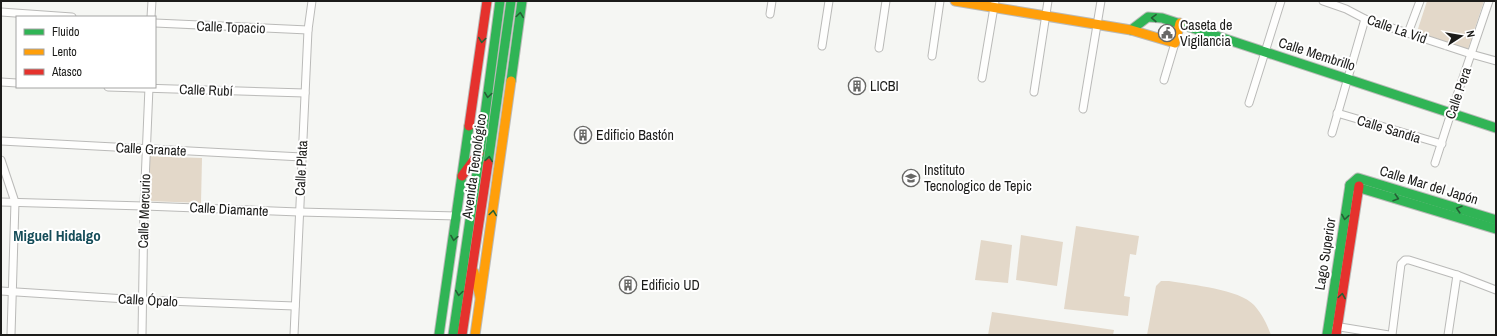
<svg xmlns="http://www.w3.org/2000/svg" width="1497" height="336" font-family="'Archivo Narrow',sans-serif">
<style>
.green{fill:#e3d8c9}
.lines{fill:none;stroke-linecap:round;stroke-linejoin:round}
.street-casing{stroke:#babab8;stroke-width:9}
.fast-casing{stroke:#babab8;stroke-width:11}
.slow-casing{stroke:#babab8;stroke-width:11}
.jam-casing{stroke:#babab8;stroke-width:11}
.street{stroke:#fefefd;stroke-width:7}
.fast{stroke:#30b455;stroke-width:9}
.slow{stroke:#ff9f0a;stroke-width:9}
.jam{stroke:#e5322d;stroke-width:9}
.oneway{stroke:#256035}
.labels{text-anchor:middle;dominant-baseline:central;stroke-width:4;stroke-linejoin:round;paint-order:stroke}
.poi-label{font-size:14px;fill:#1c1c1a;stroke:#fff;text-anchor:start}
.street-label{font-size:14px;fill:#1c1c1a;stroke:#fff}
.neighbourhood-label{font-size:15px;font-weight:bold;fill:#154d59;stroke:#fff}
</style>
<rect width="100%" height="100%" fill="#f5f6f3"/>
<g class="green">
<path d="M1427,1H1484L1468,49L1417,32Z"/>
<path d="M149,156L202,158L201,203L148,201Z"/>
<path d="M1076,226L1139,236L1136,255L1130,254L1124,296L1130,297L1128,316L1064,309Z"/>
<path d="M1021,235L1063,242L1057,286L1016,280Z"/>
<path d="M981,240L1012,245L1008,283L975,280Z"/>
<path d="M1161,281H1169C1192,285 1239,289 1254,305C1262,314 1267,324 1271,335H1147L1156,286Z"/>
<path d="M992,312L1114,330L1113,335H988Z"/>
</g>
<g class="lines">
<defs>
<g id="street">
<path d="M1323,1L1346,9L1365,19L1471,54L1496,61"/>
<path d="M1,12L72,17"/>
<path d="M770,14L772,1"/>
<path d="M151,17L152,1"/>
<path d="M155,23L308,30"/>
<path d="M1408,33L1420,1"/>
<path d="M822,46L829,1"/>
<path d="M879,48L886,1"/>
<path d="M932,56L940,1"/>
<path d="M982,78L995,1"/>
<path d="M1164,80L1175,43"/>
<path d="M1,82L17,83"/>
<path d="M108,87L305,93"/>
<path d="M1034,92L1048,1"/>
<path d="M1249,103L1281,1"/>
<path d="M1083,109L1101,1"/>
<path d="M1337,113L1442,144"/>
<path d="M1332,133L1365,19"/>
<path d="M1,141L302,157"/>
<path d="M1,160L15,202L11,335"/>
<path d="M1435,163L1451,113L1489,1"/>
<path d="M1,202L144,206L299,212L457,216"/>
<path d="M1,291L142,300L295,306"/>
<path d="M1334,326L1389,335"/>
<path d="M142,335L144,206L149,87"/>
<path d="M294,335L308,30L312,1"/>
<path d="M1392,335L1401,264L1405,260H1409L1457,275L1496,290"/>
<path d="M1448,335L1457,275"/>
</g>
<g id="fast">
<path d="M1131,30L1148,17L1162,18L1496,128"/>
<path d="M511,81L522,1"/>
<path d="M488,163L511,1"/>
<path d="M1350,185L1496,229"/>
<path d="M439,335L469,126"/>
<path d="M453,335L480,152L500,1"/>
<path d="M1327,335L1350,185L1358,178L1496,220"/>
</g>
<g id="slow">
<path d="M955,1L1131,30L1175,43L1180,23"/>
<path d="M474,272L480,297"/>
<path d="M475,335L511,81"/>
</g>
<g id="jam">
<path d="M469,126L487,1"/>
<path d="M462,176L479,153"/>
<path d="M462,335L488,163"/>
<path d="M1336,335L1359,186"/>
</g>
</defs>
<use href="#street" class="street-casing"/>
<use href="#fast" class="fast-casing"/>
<use href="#slow" class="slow-casing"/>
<use href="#jam" class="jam-casing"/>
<use href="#street" class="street"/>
<use href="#fast" class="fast"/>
<use href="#slow" class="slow"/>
<use href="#jam" class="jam"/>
</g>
<defs><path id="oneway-chevron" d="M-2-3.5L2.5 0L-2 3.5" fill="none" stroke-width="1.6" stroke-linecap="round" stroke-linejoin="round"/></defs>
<g class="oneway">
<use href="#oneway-chevron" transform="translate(520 15) rotate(-82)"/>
<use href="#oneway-chevron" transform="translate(1154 18) rotate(-179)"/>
<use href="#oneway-chevron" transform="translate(482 40) rotate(98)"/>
<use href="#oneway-chevron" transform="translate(488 95) rotate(98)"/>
<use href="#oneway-chevron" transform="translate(489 159) rotate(-82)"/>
<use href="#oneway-chevron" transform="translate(1396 198) rotate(17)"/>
<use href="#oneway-chevron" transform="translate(1459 209) rotate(-163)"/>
<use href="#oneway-chevron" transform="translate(493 213) rotate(-82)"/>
<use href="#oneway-chevron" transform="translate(1345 217) rotate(99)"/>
<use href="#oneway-chevron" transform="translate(454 238) rotate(99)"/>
<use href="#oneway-chevron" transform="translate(459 293) rotate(98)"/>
<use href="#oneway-chevron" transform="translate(1342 296) rotate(-81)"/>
</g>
<defs>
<symbol id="civic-ring" viewBox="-11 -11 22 22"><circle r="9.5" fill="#fff" stroke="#686866" stroke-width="1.5"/><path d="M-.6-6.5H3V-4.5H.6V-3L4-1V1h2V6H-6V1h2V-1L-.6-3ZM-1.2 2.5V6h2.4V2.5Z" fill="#686866"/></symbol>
<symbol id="building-ring" viewBox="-11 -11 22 22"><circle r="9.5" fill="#fff" stroke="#686866" stroke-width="1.5"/><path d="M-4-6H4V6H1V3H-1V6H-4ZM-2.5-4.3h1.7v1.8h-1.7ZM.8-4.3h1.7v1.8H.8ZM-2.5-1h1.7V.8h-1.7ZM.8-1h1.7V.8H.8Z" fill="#686866"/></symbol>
<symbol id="university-ring" viewBox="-11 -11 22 22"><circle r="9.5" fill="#fff" stroke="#686866" stroke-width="1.5"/><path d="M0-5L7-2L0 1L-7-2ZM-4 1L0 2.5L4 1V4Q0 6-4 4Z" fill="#686866"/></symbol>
</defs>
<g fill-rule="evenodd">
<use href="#civic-ring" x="1157" y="23" width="20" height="20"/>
<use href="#building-ring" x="847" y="76" width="20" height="20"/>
<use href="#building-ring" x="573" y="125" width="20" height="20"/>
<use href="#university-ring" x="901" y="168" width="20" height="20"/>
<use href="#building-ring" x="618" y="275" width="20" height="20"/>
</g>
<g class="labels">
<g class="poi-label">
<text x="1180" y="25">Caseta de<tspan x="1180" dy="16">Vigilancia</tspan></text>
<text x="870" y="86">LICBI</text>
<text x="596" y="135">Edificio Bastón</text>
<text x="924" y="170">Instituto<tspan x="924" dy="16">Tecnologico de Tepic</tspan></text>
<text x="641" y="285">Edificio UD</text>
</g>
<g class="street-label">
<text transform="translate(231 27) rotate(2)">Calle Topacio</text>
<text transform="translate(1397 29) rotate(19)">Calle La Vid</text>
<text transform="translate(1317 54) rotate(18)">Calle Membrillo</text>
<text transform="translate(206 90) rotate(2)">Calle Rubí</text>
<text transform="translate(1458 93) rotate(-71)">Calle Pera</text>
<text transform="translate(1389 129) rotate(17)">Calle Sandía</text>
<text transform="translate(151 149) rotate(3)">Calle Granate</text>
<text transform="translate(474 166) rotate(-82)">Avenida Tecnológico</text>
<text transform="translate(301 168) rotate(-87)">Calle Plata</text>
<text transform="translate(1429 185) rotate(17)">Calle Mar del Japón</text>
<text transform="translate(229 209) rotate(3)">Calle Diamante</text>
<text transform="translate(144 211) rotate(-88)">Calle Mercurio</text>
<text transform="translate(1325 254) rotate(-81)">Lago Superior</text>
<text transform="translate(148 300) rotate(3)">Calle Ópalo</text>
</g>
<g class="neighbourhood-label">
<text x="57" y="235">Miguel Hidalgo</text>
</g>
</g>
<rect width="1497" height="336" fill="none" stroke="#1c1c1a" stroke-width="4"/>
<rect x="16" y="16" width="140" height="72" fill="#ffffff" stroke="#a4a4a3"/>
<rect x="24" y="29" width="20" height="6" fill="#30b455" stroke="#a4a4a3"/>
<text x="52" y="36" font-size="12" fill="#1c1c1a">Fluido</text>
<rect x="24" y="49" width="20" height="6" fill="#ff9f0a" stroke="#a4a4a3"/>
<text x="52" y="56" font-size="12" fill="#1c1c1a">Lento</text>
<rect x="24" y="69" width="20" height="6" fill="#e5322d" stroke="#a4a4a3"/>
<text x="52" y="76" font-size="12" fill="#1c1c1a">Atasco</text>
<g transform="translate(1461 36) rotate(78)" stroke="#ffffff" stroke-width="3" paint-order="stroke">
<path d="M0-3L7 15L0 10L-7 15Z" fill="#1c1c1a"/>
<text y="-6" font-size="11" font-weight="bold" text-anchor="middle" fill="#1c1c1a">N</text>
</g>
</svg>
